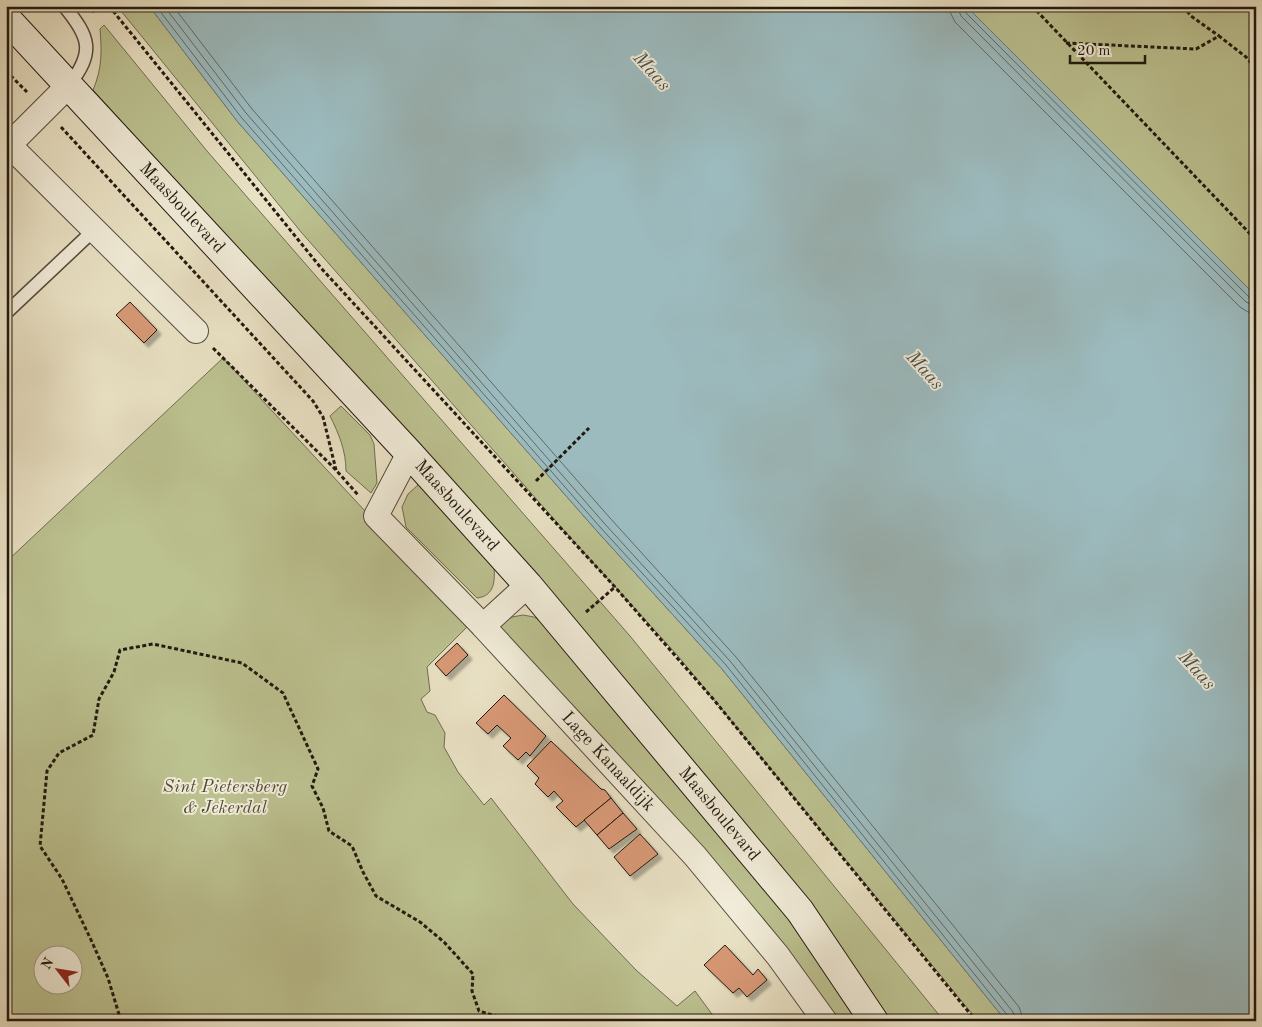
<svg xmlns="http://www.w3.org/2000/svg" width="1262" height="1027" font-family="'Old Standard TT',serif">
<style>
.green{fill:#bcc190;stroke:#6e6d50;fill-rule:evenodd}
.water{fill:#9cbbbf;stroke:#6b7a79}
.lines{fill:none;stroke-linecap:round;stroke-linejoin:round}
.shore{stroke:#5e6a67;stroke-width:1}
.building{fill:#d89876;stroke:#21190f;filter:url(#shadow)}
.lane-casing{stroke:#534b3c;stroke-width:15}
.street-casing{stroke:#534b3c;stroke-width:26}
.secondary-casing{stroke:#21190f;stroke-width:30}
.path{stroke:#21190f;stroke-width:3;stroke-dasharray:4 2.5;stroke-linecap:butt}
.lane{stroke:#f1ecd9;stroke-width:12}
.street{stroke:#f1ecd9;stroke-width:24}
.secondary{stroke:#f1ecd9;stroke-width:28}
.labels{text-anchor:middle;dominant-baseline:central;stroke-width:4;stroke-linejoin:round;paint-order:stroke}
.street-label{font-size:18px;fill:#21190f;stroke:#f1ecd9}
.park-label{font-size:18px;font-style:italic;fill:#504b36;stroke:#f1ecd9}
.water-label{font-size:19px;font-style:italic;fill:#4c524d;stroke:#f1ecd9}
</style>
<defs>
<filter id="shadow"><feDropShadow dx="4.5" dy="4.5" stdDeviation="1" flood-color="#0004"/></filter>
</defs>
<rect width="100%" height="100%" fill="#e9e1c4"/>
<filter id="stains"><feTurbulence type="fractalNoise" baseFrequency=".004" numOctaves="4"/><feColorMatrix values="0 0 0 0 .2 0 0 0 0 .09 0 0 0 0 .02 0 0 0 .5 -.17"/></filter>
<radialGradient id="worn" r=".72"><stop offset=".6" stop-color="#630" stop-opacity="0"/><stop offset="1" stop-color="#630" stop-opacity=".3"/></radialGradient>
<g class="green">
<path d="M117,6H149L237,121L596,530L722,669L1006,1021H978L678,656L576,544L301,232Z"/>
<path d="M966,6L1256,7V296Z"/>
<path d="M104,25L207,151L630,636L944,1021H887L413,441L93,90C102,69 102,52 100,29Z"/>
<path d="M223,358L470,624L427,667L430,691L421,699L427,712L435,715L445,733L444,747L458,772L484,805L491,798L573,904L636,970L677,1006L695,991L717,1021H6V562ZM42,954H72V984H42Z"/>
<path d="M341,406L370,435L374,444L377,483L371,493L346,471C346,451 339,434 330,416Z"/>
<path d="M419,484L494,566C495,580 495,596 477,598L406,527L402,507L408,494Z"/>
<path d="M523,615L534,617L544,623L757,877L806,943L859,1021H834L668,809L498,626L512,617Z"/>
</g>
<path class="water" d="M149,6H966L1256,296V1021H1006L722,669L596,530L237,121Z"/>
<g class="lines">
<g class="shore">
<path d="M156,6L241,117L600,527L726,665L1008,1016L1010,1021"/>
<path d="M164,6L246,113L604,523L730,661L1013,1012L1016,1021"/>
<path d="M173,6L252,109L610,518L736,657L1019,1007L1024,1021"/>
<path d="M949,6L951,14L955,22L1240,307L1248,312L1256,313"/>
<path d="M957,6L961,16L1246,302L1256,306"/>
<path d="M963,6L965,12L1250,298L1256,299"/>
</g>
</g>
<g class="building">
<path d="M130,302L157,330L144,343L116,315Z"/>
<path d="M457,643L468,655L446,676L435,664Z"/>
<path d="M504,695L546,736L530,756L526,752L518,760L503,746L511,738L497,725L488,734L476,723Z"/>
<path d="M551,741L601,789L605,790L611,798L576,827L556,807L563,801L554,791L548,797L535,784L539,778L527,766Z"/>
<path d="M611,798L623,813L597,835L584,820Z"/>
<path d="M623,813L637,829L609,849L597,835Z"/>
<path d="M640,834L658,854L630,876L614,857Z"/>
<path d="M725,945L753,975L758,969L767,980L747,997L739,988L733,993L704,965Z"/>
</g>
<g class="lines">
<defs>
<g id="lane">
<path d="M64,6C90,37 95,52 69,85"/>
<path d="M6,313L94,230"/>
</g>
<g id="street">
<path d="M69,85L9,145L196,331"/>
<path id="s1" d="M409,453L376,516L483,626L695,856L778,956L825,1021"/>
<path d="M483,626L528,585"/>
</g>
<g id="secondary">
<path id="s2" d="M6,18L409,453L528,585L800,911L874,1021"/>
</g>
</defs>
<use href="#lane" class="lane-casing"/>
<use href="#street" class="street-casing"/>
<use href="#secondary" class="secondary-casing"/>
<g class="path">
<path d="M109,6L321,268L615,587L714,700L976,1021"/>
<path d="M1032,6L1256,240"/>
<path d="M1183,6L1191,16L1219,36"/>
<path d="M92,12L99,6"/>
<path d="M1066,43L1196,49L1219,36L1246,57L1256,69"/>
<path d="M6,71L27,92"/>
<path d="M61,127L313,401L323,417L336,470"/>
<path d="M213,348L336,470L359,496"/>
<path d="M536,481L589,428"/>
<path d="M586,612L615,587"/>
<path d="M121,1021L108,978L92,942L62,879L40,846L47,771L59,753L93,735L99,699L114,672L120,650L153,644L242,663L283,693L318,769L312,786L323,808L329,831L352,846L363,872L376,896L420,922L444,942L473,974L472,991L479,1011L499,1017L503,1021"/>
</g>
<use href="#lane" class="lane"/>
<use href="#street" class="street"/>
<use href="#secondary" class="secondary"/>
</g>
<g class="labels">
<g class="street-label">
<text stroke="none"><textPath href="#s2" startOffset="259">Maasboulevard</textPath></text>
<text stroke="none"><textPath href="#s2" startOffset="664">Maasboulevard</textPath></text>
<text stroke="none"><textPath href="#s1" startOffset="409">Lage Kanaaldijk</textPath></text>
<text stroke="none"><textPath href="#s2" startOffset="1069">Maasboulevard</textPath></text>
</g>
<g class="park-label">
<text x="225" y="787">Sint Pietersberg<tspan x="225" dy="21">&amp; Jekerdal</tspan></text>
</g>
<g class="water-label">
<text transform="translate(651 72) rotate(48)">Maas</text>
<text transform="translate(924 371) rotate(48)">Maas</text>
<text transform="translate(1196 671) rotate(48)">Maas</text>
</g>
</g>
<rect width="1262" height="1027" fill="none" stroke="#e9e1c4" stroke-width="25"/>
<rect x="8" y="8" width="1247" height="1012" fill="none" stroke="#21190f" stroke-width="2.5"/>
<rect x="12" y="12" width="1237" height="1002" fill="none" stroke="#21190f"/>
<g transform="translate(58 970) rotate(301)"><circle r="24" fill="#f1ecd9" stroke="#9e9888"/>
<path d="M0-4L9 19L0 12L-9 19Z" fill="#8f2418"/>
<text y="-8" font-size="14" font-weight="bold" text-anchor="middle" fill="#21190f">N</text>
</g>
<path d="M1070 55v8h75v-8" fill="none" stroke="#21190f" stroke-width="2.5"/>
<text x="1077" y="55" font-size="15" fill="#21190f" stroke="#f1ecd9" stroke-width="4" paint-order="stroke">20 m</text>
<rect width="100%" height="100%" filter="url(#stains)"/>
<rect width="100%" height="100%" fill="url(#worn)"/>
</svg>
